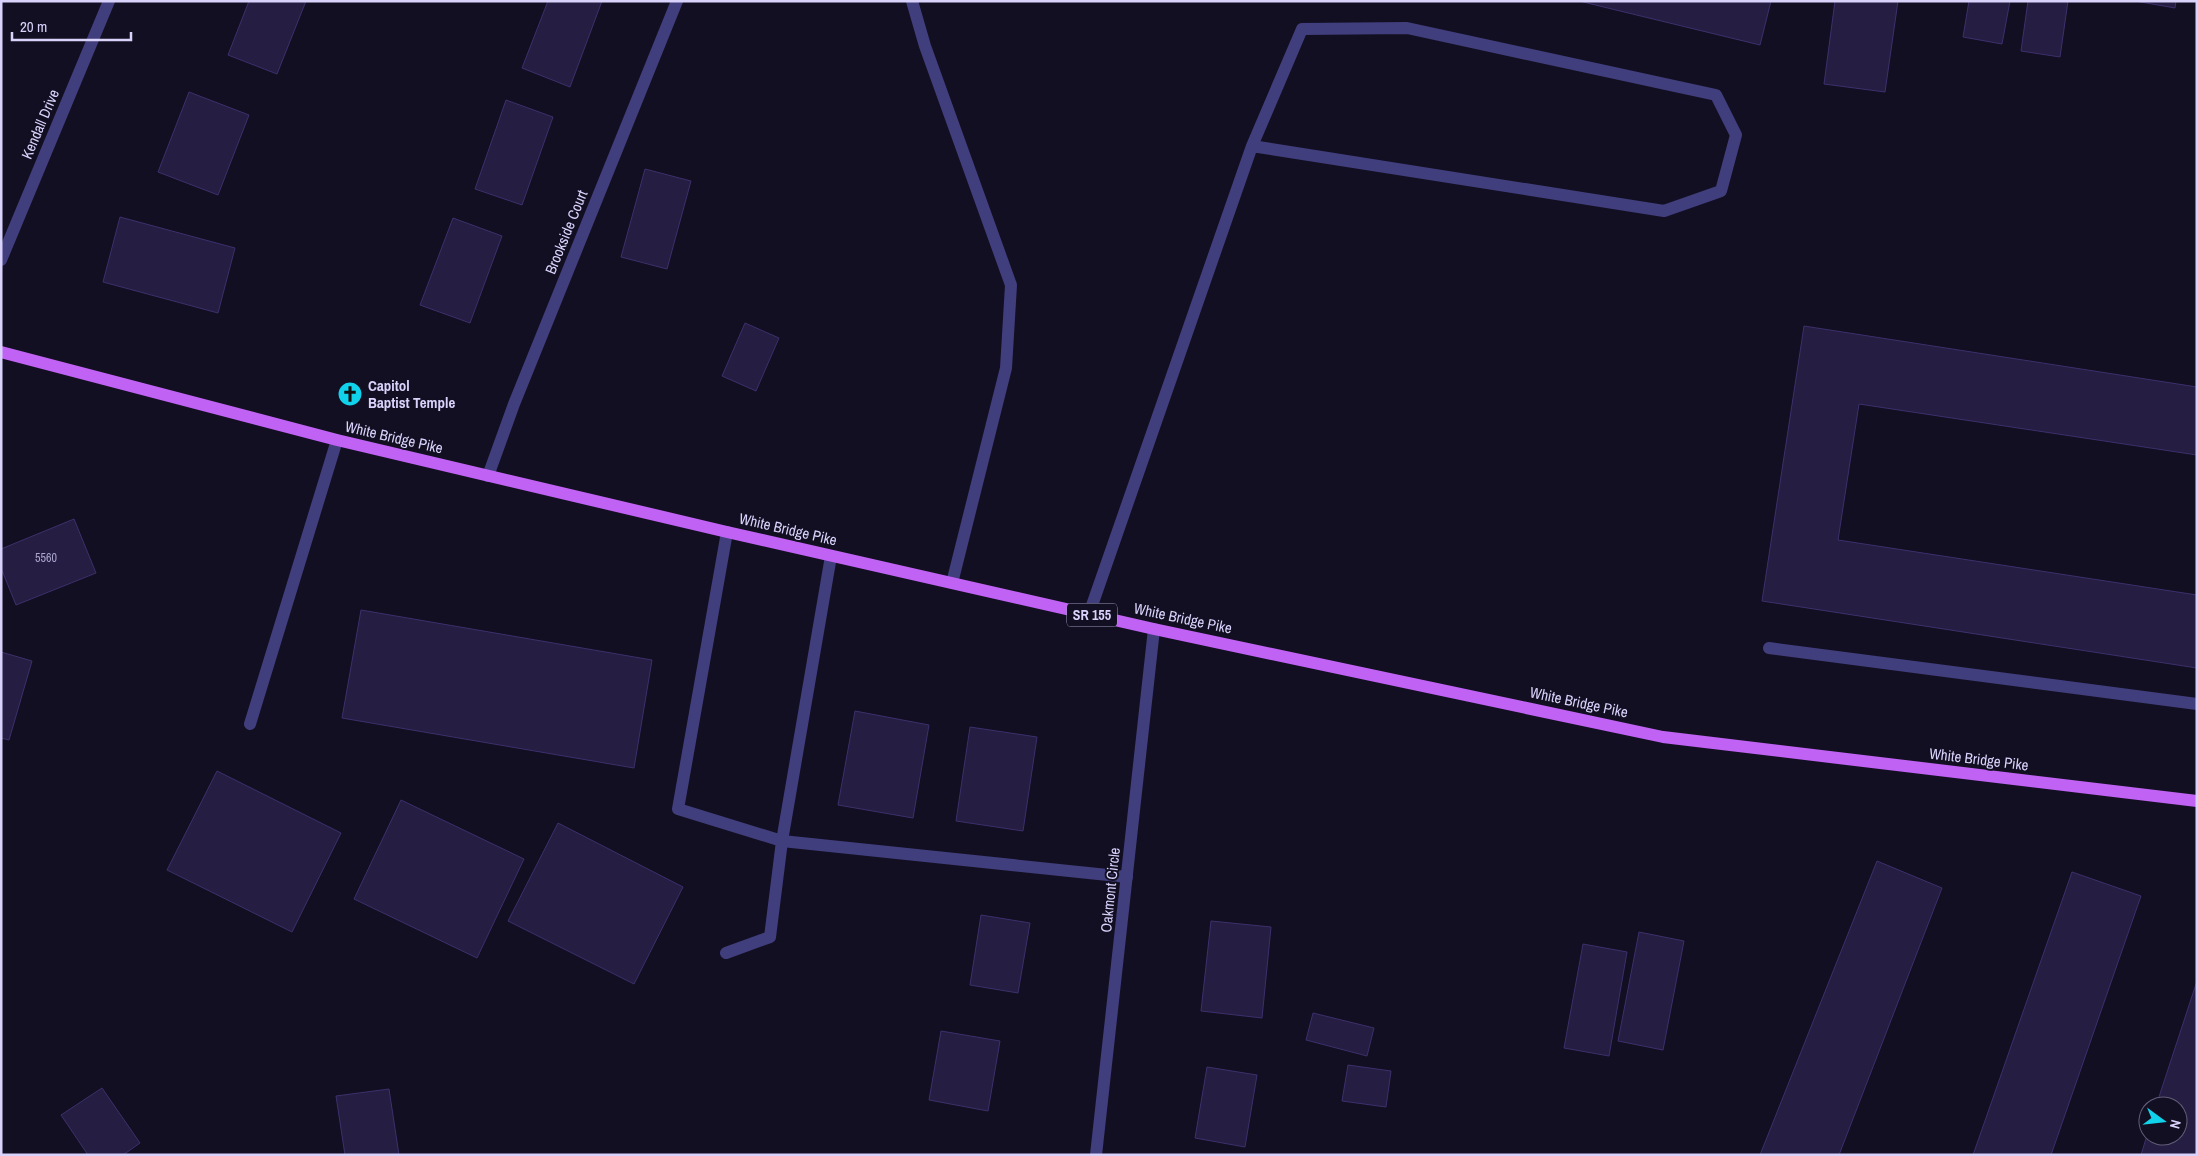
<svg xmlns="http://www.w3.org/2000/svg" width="2198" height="1156" font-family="'Archivo Narrow',sans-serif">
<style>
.building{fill:#251d42;stroke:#3d306c}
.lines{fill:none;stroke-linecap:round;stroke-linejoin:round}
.lane{stroke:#413e7e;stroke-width:12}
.street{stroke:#413e7e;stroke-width:12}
.primary{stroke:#c062f4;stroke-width:12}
.labels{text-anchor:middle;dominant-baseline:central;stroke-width:4;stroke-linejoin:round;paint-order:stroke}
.number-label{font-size:12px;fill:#aca6ce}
.shield{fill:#130f22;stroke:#9e98bb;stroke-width:1}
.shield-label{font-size:14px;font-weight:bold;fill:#d9d3fc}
.street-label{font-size:15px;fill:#d9d3fc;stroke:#130f22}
.poi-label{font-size:15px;font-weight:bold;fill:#d9d3fc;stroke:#130f22;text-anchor:start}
</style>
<rect width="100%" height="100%" fill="#130f22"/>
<g class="building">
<path d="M249,1H306L277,74L228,55Z"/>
<path d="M548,1H602L570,87L522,68Z"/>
<path d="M1579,1H1771L1760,45Z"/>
<path d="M1835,1H1898L1885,92L1824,84Z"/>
<path d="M1969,1H2010L2002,44L1963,37Z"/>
<path d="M2028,1H2068L2060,57L2021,51Z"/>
<path d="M2135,1H2176L2175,8Z"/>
<path d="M189,92L249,115L218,195L158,172Z"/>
<path d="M506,100L553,117L522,205L475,189Z"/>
<path d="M645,169L691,181L667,269L621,257Z"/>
<path d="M120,217L235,248L218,313L103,282Z"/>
<path d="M453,218L502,236L470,323L420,305Z"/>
<path d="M745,323L779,338L756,391L722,376Z"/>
<path d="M1804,326L2197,387V455L1859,404L1838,540L2197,595V668L1762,601Z"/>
<path d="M74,519L96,573L16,605L1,568V549Z"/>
<path d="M361,610L652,660L634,768L342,718Z"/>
<path d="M1,652L32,661L9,740L1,738Z"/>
<path d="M855,711L929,725L913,818L838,805Z"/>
<path d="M970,727L1037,737L1023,831L956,821Z"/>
<path d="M217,771L341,833L292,932L167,870Z"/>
<path d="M401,800L524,859L477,958L354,899Z"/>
<path d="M558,823L683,887L634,984L508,921Z"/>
<path d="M1877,861L1942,888L1839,1155H1760Z"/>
<path d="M2072,872L2141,896L2051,1155H1973Z"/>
<path d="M981,915L1030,923L1018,993L970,985Z"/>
<path d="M1211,921L1271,927L1262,1018L1201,1011Z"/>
<path d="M1639,932L1684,941L1663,1050L1618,1041Z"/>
<path d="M1583,944L1627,952L1609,1056L1564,1048Z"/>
<path d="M2197,981V1155H2141L2148,1132V1136H2178V1106H2156Z"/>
<path d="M1313,1013L1374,1028L1367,1056L1306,1040Z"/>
<path d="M941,1031L1000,1041L988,1111L929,1100Z"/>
<path d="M1348,1065L1391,1071L1386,1107L1342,1101Z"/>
<path d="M1207,1067L1257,1075L1245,1147L1195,1138Z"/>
<path d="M102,1088L140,1143L123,1155H88L61,1115Z"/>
<path d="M389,1089L399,1155H345L336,1096Z"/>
</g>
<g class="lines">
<g class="lane">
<path d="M912,1L925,46L1011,285L1006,368L952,583"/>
<path d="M727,532L678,809L782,841L1127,877"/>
<path d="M1089,614L1252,146L1302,29L1407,28L1716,95L1736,135L1721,191L1664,211L1252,146"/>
<path d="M1769,648L2197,704"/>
<path d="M250,724L337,440"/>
<path d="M726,953L770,937L782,841L831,556"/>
</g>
<g class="street">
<path d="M1,260L109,1"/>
<path d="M488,476L514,404L677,1"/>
<path d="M1096,1155L1154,629"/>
</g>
<path class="primary" d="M1,352L337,440L727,532L1154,629L1663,737L2197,801"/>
</g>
<defs>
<symbol id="church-disc" viewBox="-11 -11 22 22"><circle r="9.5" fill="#10d2eb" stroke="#130f22"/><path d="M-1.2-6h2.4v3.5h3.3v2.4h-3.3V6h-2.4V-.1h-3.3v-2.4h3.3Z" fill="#111"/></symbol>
</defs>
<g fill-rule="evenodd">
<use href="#church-disc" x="336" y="380" width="28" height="28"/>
</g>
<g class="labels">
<g class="number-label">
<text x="46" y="558">5560</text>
</g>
<rect class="shield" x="1067" y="603.5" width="50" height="23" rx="4"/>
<g class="shield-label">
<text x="1092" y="615">SR 155</text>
</g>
<g class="street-label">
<text transform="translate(40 124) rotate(-67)">Kendall Drive</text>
<text transform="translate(566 232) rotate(-68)">Brookside Court</text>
<text transform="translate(394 437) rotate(13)">White Bridge Pike</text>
<text transform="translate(788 529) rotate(13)">White Bridge Pike</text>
<text transform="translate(1183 618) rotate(12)">White Bridge Pike</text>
<text transform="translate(1579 702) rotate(12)">White Bridge Pike</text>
<text transform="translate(1979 759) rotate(7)">White Bridge Pike</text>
<text transform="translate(1110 890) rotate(-84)">Oakmont Circle</text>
</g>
<g class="poi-label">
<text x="368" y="385">Capitol<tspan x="368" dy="17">Baptist Temple</tspan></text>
</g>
</g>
<rect width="2198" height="1156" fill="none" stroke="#d9d3fc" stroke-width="5"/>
<g transform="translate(2163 1121) rotate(105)"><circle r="24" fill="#130f22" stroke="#625d79"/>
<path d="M0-4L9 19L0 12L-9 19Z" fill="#10d2eb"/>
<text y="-8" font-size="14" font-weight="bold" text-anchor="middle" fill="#d9d3fc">N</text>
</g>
<path d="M12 32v8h119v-8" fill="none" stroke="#d9d3fc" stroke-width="2.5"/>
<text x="20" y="32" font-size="15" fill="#d9d3fc" stroke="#130f22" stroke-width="4" paint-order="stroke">20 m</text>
</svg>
